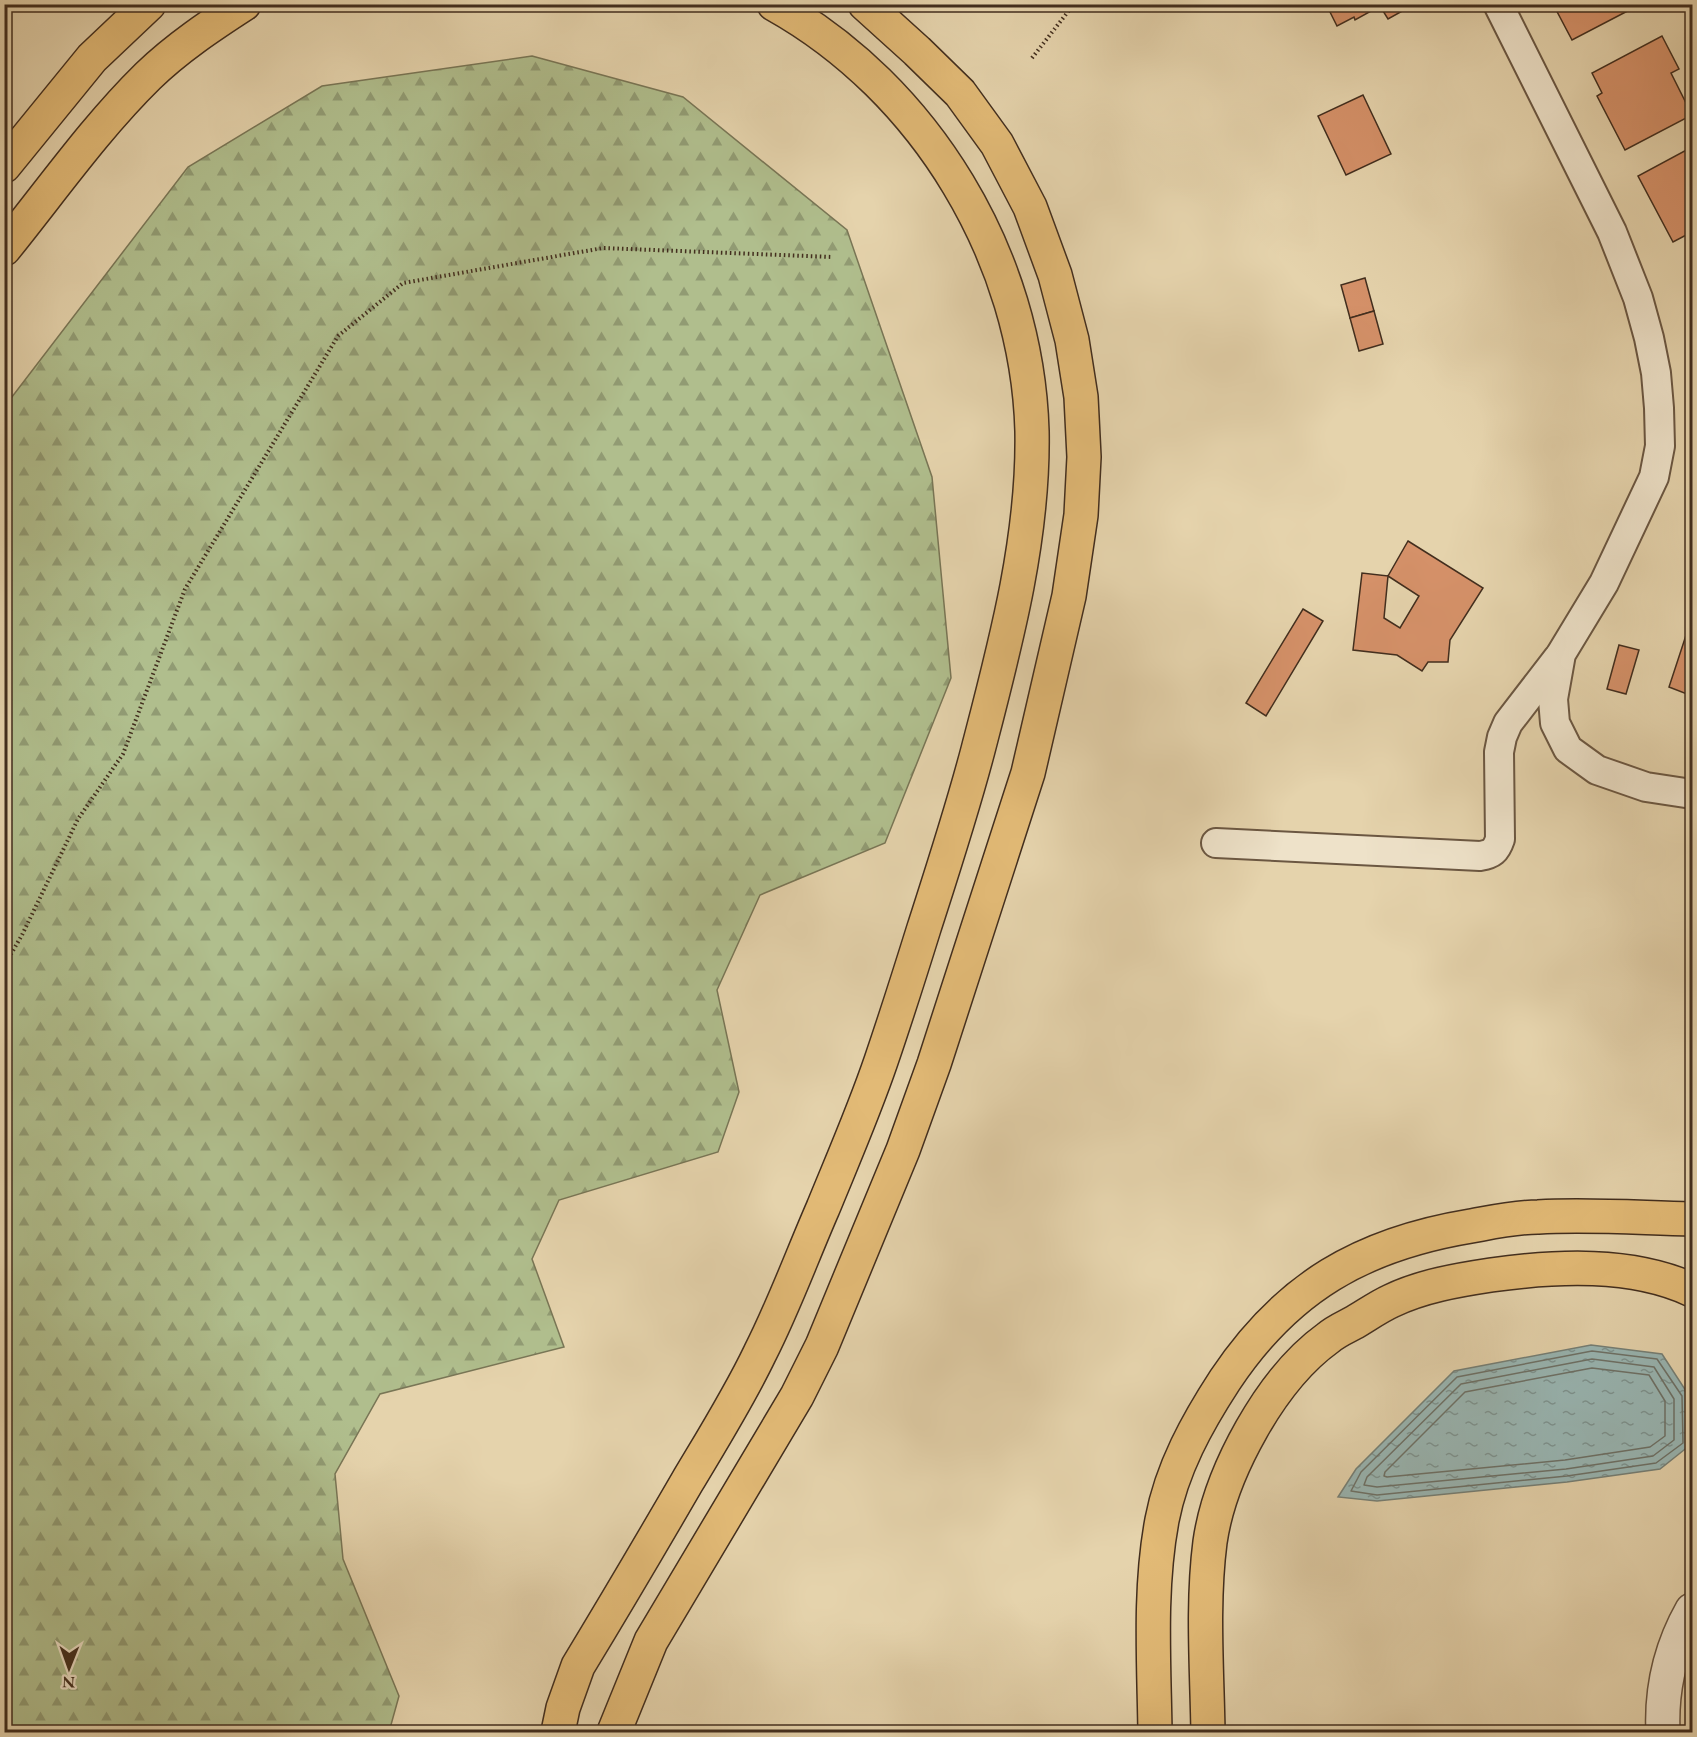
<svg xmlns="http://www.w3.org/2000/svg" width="1697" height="1737" font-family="'EB Garamond',serif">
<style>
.forest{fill:url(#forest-firs);stroke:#797656;stroke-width:1.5}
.water{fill:url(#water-ripples);stroke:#768077;stroke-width:1.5}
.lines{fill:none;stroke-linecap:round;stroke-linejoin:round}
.shore{stroke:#6e7268;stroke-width:1.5}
.building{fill:#d59169;stroke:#422e1e;stroke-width:1.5;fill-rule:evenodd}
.minor-casing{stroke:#6b5742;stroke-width:32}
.tertiary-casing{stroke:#6b5742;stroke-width:36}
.primary-casing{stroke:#422e1e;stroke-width:36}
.path{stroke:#422e1e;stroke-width:4;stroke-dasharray:1.5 3;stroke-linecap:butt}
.minor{stroke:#eee2c9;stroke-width:28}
.tertiary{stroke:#eee2c9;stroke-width:33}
.primary{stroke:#e2ba76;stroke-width:33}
</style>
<defs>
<pattern id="forest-firs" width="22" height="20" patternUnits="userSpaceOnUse" patternTransform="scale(1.5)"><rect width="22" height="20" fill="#b0be8d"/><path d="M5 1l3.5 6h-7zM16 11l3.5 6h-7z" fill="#919b73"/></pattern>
<pattern id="water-ripples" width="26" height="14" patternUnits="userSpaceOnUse" patternTransform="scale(1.5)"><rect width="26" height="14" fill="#99b6b3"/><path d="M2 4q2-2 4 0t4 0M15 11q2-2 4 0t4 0" fill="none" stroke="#7e9491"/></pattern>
</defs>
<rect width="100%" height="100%" fill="#e5d3ac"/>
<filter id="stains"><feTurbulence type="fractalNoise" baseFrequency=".00333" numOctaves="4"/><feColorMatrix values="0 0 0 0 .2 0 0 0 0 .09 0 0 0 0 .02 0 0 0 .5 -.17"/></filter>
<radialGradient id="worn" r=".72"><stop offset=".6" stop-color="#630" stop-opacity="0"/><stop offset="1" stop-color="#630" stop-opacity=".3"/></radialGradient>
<path class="forest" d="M532,56L683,97L847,230L932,477L951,678L885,843L760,895L717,990L739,1092L718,1152L559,1200L532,1259L564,1347L380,1394L335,1474L343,1559L399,1696L389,1732H5V406L188,167L322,86Z"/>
<path class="water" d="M1591,1345L1662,1354L1688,1394L1689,1446L1660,1469L1567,1482L1377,1501L1338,1497L1356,1469L1454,1371Z"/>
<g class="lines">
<g class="shore">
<path d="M1592,1351L1657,1359L1682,1396L1683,1443L1656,1463L1567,1476L1377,1495L1351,1491L1361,1472L1457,1377Z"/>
<path d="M1592,1359L1654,1367L1674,1399V1440L1653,1456L1566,1469L1377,1487L1364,1485L1367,1477L1461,1384Z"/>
<path d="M1592,1368L1649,1375L1665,1401V1436L1650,1447L1565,1460L1387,1477L1384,1476L1385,1472L1465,1392Z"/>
</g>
</g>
<g class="building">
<path d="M1326,4H1415L1388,19L1380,6L1355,20L1354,17L1337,26Z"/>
<path d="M1553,4H1641L1572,40Z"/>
<path d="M1662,36L1679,69L1671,73L1692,115L1625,150L1597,96L1602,93L1592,73Z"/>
<path d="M1363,95L1391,154L1346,175L1318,116Z"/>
<path d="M1692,147V232L1673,242L1638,176Z"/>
<path d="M1365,278L1374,311L1350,318L1341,285Z"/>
<path d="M1374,311L1383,344L1359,351L1350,318Z"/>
<path d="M1408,541L1483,588L1450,640L1448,662H1428L1422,671L1397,655L1353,650L1362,573L1388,576ZM1388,576L1419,596L1400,628L1384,618Z"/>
<path d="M1303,609L1323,621L1266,716L1246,703Z"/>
<path d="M1692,617V696L1669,687Z"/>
<path d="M1619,645L1639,650L1626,694L1607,689Z"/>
</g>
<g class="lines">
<defs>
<g id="minor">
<path d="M1498,4L1612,232L1638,298L1649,338L1656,373L1659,408L1660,446L1654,477L1604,583L1561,654L1553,699L1555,723L1568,749L1597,770L1646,787L1692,794"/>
<path d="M1216,843L1480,856C1492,854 1496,851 1500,839L1499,752L1502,737L1508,723L1558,658"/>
</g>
<path id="tertiary" d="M1663,1732C1661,1689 1671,1647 1692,1610"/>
<g id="primary">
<path d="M4,166L92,58L149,4"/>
<path d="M4,249C51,191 95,128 148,76C177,48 210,26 244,4"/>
<path d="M558,1732L563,1708L578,1666C615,1605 651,1544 687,1482C712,1440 739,1397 760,1353C784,1306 802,1256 823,1208C843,1159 864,1111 881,1061C896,1017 910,973 924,928C943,869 962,811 978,750C1005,646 1034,539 1032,431C1027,257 926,89 774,4"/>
<path d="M614,1732L651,1641L797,1396L822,1346L903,1150L934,1064L1028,773L1069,596L1081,515L1084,457L1081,397L1072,340L1055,275L1030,207L997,144L960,93L917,51L865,4"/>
<path d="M1155,1732C1154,1662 1149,1589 1162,1520C1172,1468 1197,1423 1225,1380C1287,1287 1362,1244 1471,1226C1493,1222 1516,1217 1538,1217C1589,1214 1641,1218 1692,1219"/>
<path d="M1208,1732C1207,1670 1202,1604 1210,1542C1220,1473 1271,1379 1328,1338C1336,1331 1346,1327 1355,1322C1367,1315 1378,1307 1391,1301C1422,1286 1458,1280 1491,1275C1556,1266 1632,1262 1692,1290"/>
</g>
</defs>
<use href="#minor" class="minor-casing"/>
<use href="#tertiary" class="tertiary-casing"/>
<use href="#primary" class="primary-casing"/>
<g class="path">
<path d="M1032,58L1074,4"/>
<path d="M4,966L22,935L78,819L123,754L185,589L338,336L403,283L603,248L832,257"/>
</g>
<use href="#minor" class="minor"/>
<use href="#tertiary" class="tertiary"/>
<use href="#primary" class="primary"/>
</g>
<rect width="1697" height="1737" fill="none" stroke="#e5d3ac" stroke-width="24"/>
<rect x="6" y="6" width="1685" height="1725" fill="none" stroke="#422e1e" stroke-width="3"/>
<rect x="12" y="12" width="1673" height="1713" fill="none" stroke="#422e1e" stroke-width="1.5"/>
<g transform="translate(69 1668) rotate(181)" stroke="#eee2c9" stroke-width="4.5" paint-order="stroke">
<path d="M0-4.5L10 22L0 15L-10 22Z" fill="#422e1e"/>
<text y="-9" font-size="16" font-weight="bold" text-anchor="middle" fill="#422e1e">N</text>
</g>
<rect width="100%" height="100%" filter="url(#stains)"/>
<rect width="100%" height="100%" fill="url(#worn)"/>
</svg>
